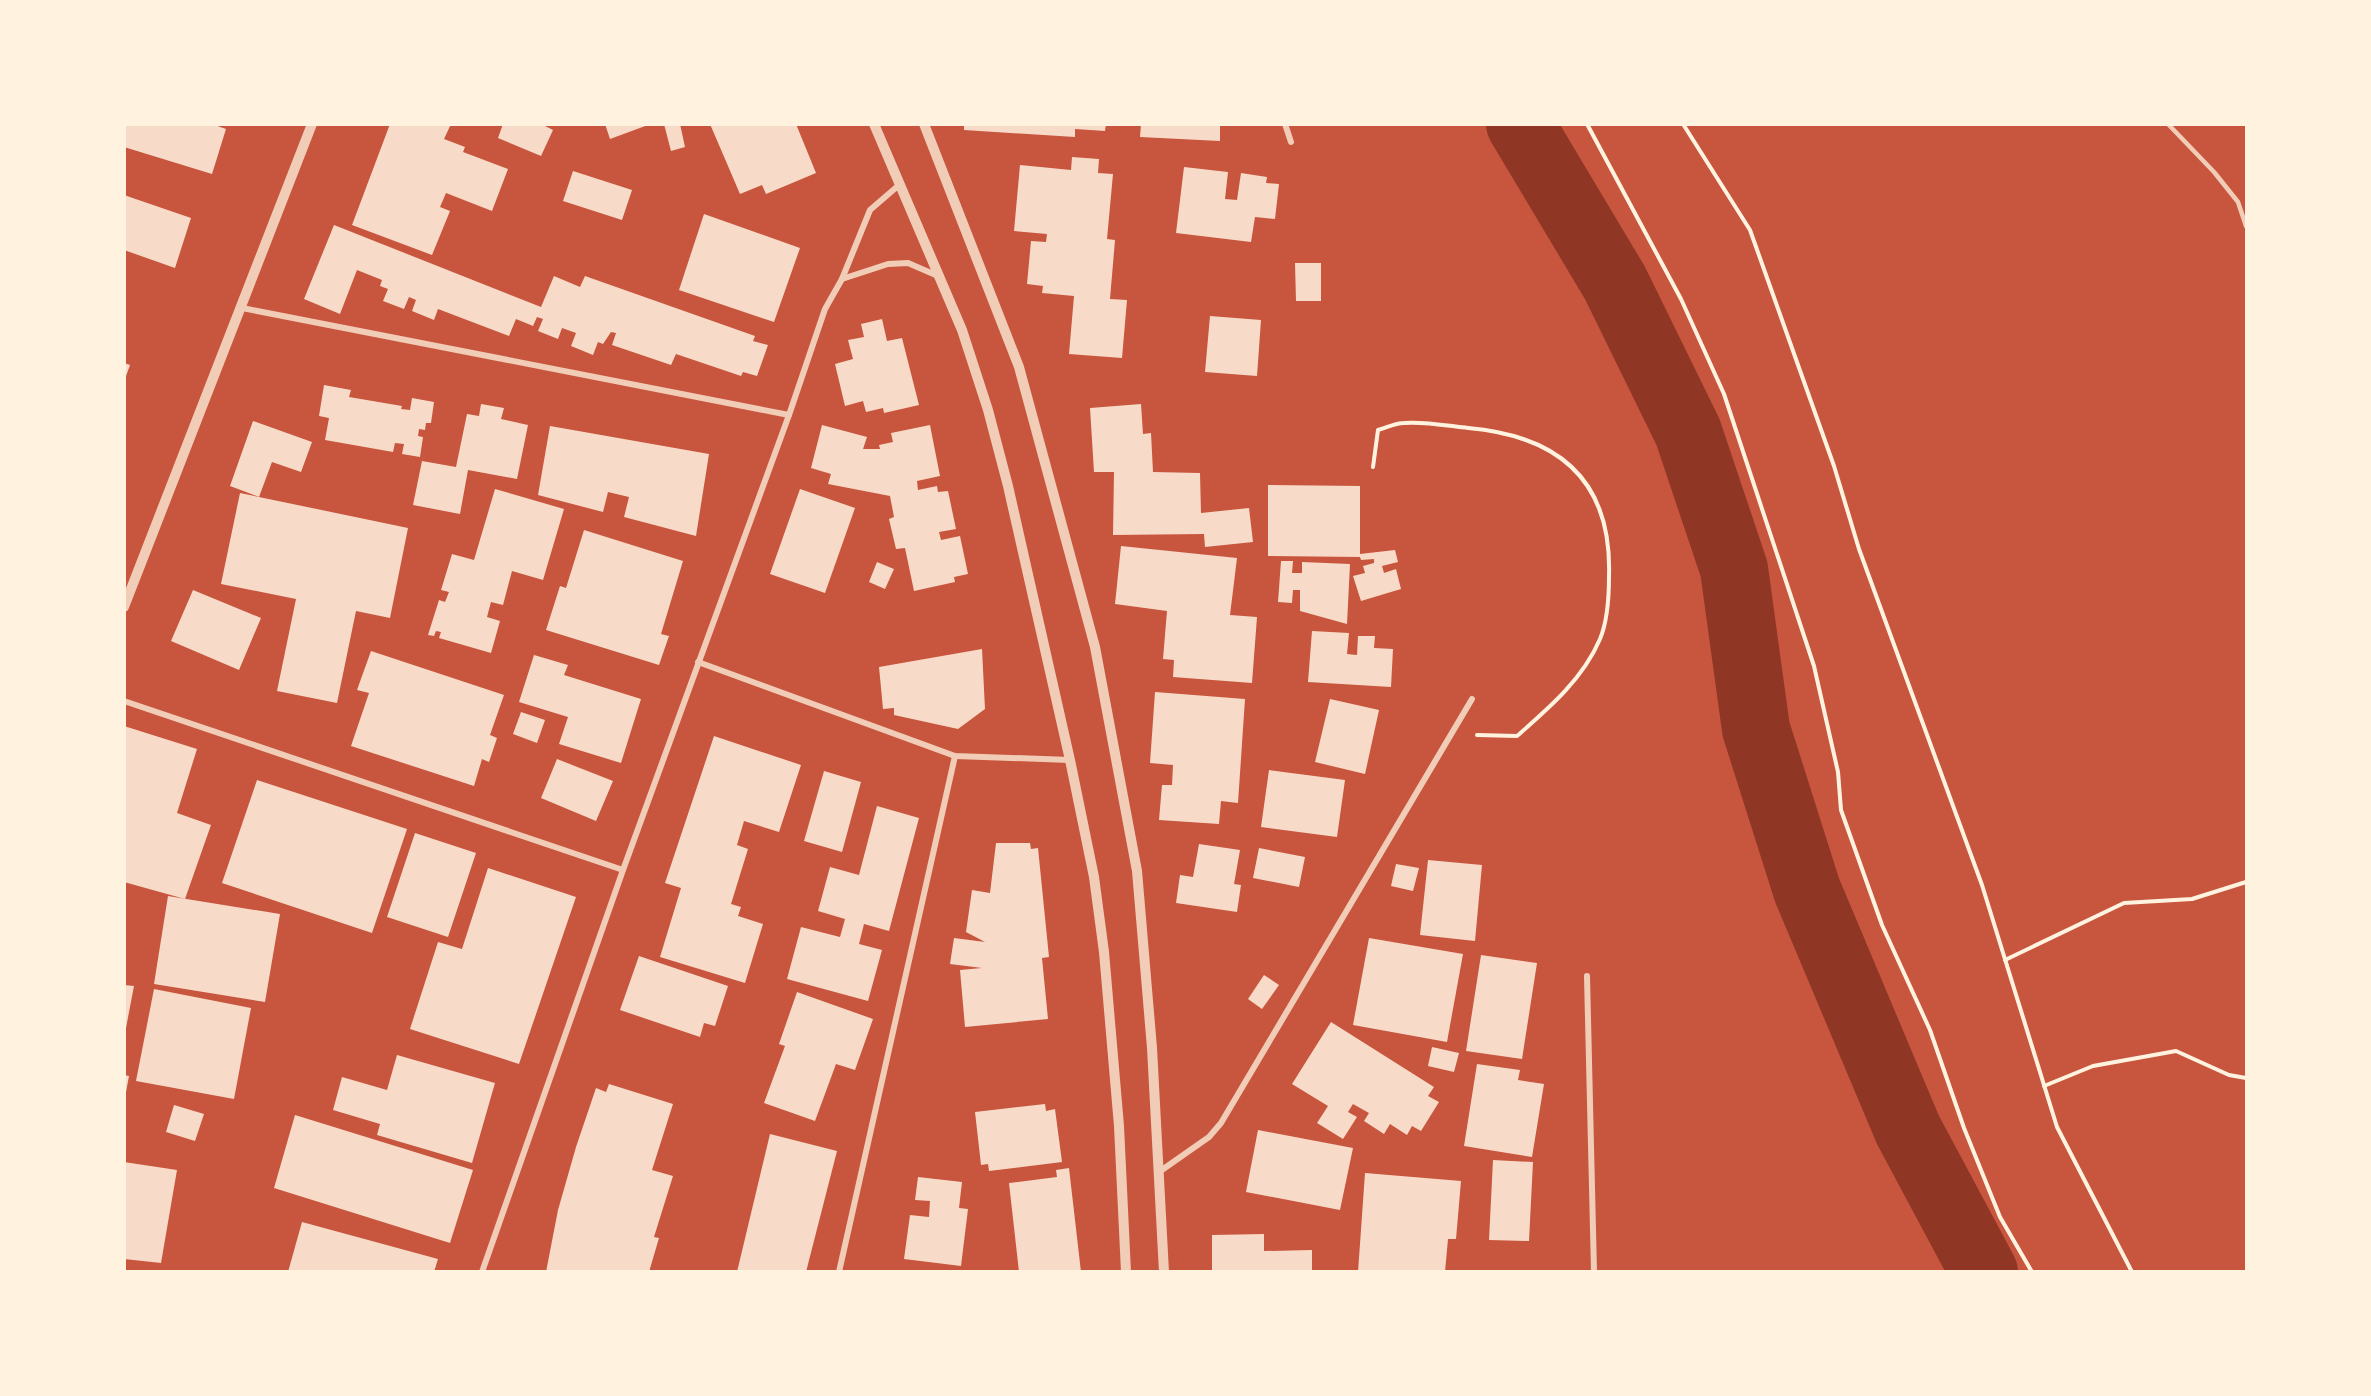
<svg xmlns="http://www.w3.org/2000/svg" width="2371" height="1396" font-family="Merriweather,serif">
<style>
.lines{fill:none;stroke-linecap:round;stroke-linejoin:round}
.river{stroke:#8f3625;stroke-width:68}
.building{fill:#f7dbc8}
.path{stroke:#fff3e0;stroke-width:4}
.service{stroke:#f1ccb7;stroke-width:4.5}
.minor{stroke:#f1ccb7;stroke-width:6}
.tertiary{stroke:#f1ccb7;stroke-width:10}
</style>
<rect width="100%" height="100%" fill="#c8553d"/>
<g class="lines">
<path class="river" d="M1520,124L1615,283L1688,432L1734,569L1756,729L1807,890L1908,1130L1984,1272"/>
</g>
<g class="building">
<path d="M124,124H212L226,129L212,174L124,147Z"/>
<path d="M390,124H451L444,139L465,147L463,152L508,169L492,211L446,193L440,207L450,211L432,255L352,225Z"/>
<path d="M503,124H541L553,130L541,156L498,138Z"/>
<path d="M605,124H647L648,125L610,139Z"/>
<path d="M664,124H680L685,147L671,151Z"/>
<path d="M710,124H796L816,173L766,194L762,185L740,194Z"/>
<path d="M964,124H1106L1105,131L1075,129V137L964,130Z"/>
<path d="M1141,124H1220V141L1140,137Z"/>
<path d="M1072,157L1099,159L1098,173L1113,174L1107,239L1115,240L1110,299L1127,300L1122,358L1069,354L1074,296L1042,293L1043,286L1027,284L1031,241L1046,242L1047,234L1014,231L1020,165L1071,170Z"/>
<path d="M1184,167L1228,172L1225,199L1237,200L1241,173L1267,177L1266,183L1279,184L1275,219L1255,217L1251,242L1176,233Z"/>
<path d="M573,171L632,190L622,220L563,201Z"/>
<path d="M124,195L191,218L175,268L124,250Z"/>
<path d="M704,214L800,248L774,322L679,290Z"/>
<path d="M334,225L541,307L554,276L580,287L585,276L755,336L753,341L768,345L757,376L743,372L741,376L676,354L671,365L612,345L616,333L611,332L603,344L598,342L593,355L571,346L576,333L562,328L558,339L538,331L543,319L537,317L533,326L516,319L509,336L438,309L434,320L412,311L416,300L409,297L404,309L383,301L388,289L380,286L382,280L357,270L340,314L304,299Z"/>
<path d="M1295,263H1321V301H1296Z"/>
<path d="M1210,316L1261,320L1257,376L1205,372Z"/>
<path d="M882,319L887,341L902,338L919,405L884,413L883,408L866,412L863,401L845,406L835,364L853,359L848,340L864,337L861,324Z"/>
<path d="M124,363L130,365L125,379H124Z"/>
<path d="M324,385L351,390L349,397L402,406L401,409L410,410L412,398L434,402L431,423H426L425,430L419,429L418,436L423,437L420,457L402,454L404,444L395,443L393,452L325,440L329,418L319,416Z"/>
<path d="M481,404L504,408L501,419L528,425L517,479L468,470L460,514L413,505L422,461L456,467L467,414L479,416Z"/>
<path d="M1141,404L1143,434L1151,433L1153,472L1200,473L1201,513L1249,508L1253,542L1205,547L1204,534L1113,535L1114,472H1094L1090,408Z"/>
<path d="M253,421L312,442L301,472L272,462L259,497L230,486Z"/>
<path d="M822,425L867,437L863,449H880L879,445L893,442L891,433L930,425L940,476L917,481L918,490L937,486L938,492L948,491L956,529L939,532L941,540L960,536L968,574L954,577L955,582L914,591L905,548L896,549L889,519L894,517L890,496L828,484L831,474L811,468Z"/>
<path d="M550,426L709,454L696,536L624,517L629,497L608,492L603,512L538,495Z"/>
<path d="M1268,485L1360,486V554L1395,550L1398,562L1382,566L1384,573L1396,569L1401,589L1361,601L1353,576L1365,573L1363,566L1374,563V559L1361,560L1360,557L1268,556Z"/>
<path d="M495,489L564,509L543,580L512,571L503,605L491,602L487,617L500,621L491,653L439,638L441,632L436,631L434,636L428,635L439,600L445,602L449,592L441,590L452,554L474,560Z"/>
<path d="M800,489L855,508L825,593L770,574Z"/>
<path d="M240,493L408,528L390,618L356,611L337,703L277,691L296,599L221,584Z"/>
<path d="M584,530L683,561L661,634L669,636L659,665L546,630L560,586L566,588Z"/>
<path d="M1121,546L1237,558L1230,615L1257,617L1252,683L1173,677L1174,660L1163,659L1167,611L1115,604Z"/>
<path d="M1281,561H1293L1292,573H1302V562L1350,564L1347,624L1300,611V590H1293L1292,603L1278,602Z"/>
<path d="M877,562L894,569L885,589L869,582Z"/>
<path d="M193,590L261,618L239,670L171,641Z"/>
<path d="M1312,631L1349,633L1347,654L1357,655L1358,636H1375L1374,648L1393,649L1391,687L1308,682Z"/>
<path d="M982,649L985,709L958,729L894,715V708L883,709L879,667Z"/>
<path d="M371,651L504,695L490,735L497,738L489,762L482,759L474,786L351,746L369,693L357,690Z"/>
<path d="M534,655L568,665L564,675L641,699L621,763L559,744L568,717L519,702Z"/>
<path d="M1155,692L1245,699L1238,803L1221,801L1219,824L1159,820L1162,785H1172L1173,765L1150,763Z"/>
<path d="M1330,699L1379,710L1365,774L1315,762Z"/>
<path d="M521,712L545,720L537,743L513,734Z"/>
<path d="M124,726L197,749L177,813L211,825L185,899L124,882Z"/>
<path d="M714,736L801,765L779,832L744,821L737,845L748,849L731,904L741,907L738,916L763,924L745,983L660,957L681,888L665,883Z"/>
<path d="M557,759L613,781L596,821L541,798Z"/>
<path d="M1269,770L1345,780L1337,837L1261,827Z"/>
<path d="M824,771L861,782L842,852L804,841Z"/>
<path d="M257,780L407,829L372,933L222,883Z"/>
<path d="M877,806L919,818L889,931L864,924L859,944L882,950L868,1001L787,979L801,927L840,937L845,919L818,911L830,867L859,875Z"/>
<path d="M415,833L476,853L448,937L387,917Z"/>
<path d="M996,843H1030L1031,849L1038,848L1049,957L1042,958L1048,1019L965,1027L960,970L982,968L950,964L954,938L985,942L966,932L972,890L990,893Z"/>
<path d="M1199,844L1240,850L1234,884L1241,885L1237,912L1176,903L1180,875L1193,877Z"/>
<path d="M1259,848L1305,857L1299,887L1253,878Z"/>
<path d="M1428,860L1482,865L1475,941L1420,935Z"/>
<path d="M1396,864L1419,868L1413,891L1391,886Z"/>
<path d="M488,868L576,897L519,1064L410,1029L438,942L462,949Z"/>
<path d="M168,896L280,914L265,1002L154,984Z"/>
<path d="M1369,938L1463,954L1447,1042L1353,1025Z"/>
<path d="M1481,955L1537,963L1522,1059L1466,1051Z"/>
<path d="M639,956L728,986L715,1026L704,1023L700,1037L620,1010Z"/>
<path d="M1264,975L1279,985L1262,1009L1248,999Z"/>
<path d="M124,985L134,986L126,1028H124Z"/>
<path d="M154,989L251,1008L234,1099L136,1081Z"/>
<path d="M797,992L873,1019L855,1070L836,1064L815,1121L764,1103L785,1046L779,1044Z"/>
<path d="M1331,1022L1434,1087L1428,1096L1439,1102L1421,1131L1412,1126L1407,1135L1390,1124L1384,1134L1364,1121L1369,1113L1353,1104L1348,1112L1357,1117L1343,1139L1317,1123L1328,1106L1292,1084Z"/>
<path d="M1432,1047L1459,1053L1454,1072L1428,1066Z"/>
<path d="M397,1055L495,1083L472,1163L377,1135L380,1124L333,1110L342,1077L387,1090Z"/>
<path d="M1477,1064L1520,1070L1518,1080L1544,1084L1532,1157L1464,1146Z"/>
<path d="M124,1075L129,1076L126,1092H124Z"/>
<path d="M609,1084L673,1104L652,1170L673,1176L654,1237L659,1238L649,1272H546L558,1210L576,1147L596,1088L606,1092Z"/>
<path d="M1045,1104L1046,1111L1055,1109L1062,1162L989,1171L988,1164L981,1165L975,1112Z"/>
<path d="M174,1105L204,1114L195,1141L166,1132Z"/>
<path d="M295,1115L473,1170L450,1243L274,1188Z"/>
<path d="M1258,1130L1353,1148L1340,1210L1246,1192Z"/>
<path d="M770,1134L837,1151L806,1272H737Z"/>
<path d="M1493,1160L1533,1162L1529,1241L1489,1240Z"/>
<path d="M124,1162L177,1170L161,1263L124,1259Z"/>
<path d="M1069,1168L1081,1272H1019L1009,1183L1057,1177L1056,1170Z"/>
<path d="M1365,1173L1461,1181L1456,1239H1448L1445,1272H1358Z"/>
<path d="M918,1177L962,1182L959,1208L968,1209L961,1266L904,1259L910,1215L929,1217L930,1201L915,1200Z"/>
<path d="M302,1222L438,1259L434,1272H288Z"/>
<path d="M1264,1234V1251L1312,1250V1272L1212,1271V1235Z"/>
</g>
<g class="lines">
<g class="path">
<path d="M1587,124L1681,299L1724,394L1814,666L1838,772L1841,810L1882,925L1930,1030L1964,1128L2000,1217L2032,1272"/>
<path d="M1683,124L1750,230L1834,466L1859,549L1982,885L2057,1127L2132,1272"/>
<path d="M1373,467L1378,430C1386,428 1395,423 1404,423C1422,421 1449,426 1468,428C1560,436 1612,481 1609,576C1609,596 1608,620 1600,639C1583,679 1549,708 1517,736L1477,735"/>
<path d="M2005,960L2124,903L2192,899L2246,882"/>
<path d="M2044,1086L2093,1066L2176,1051L2229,1075L2246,1078"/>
</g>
<path class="service" d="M2168,124L2214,172L2238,202L2246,226"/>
<g class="minor">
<path d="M1285,124L1291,142"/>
<path d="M842,279L888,264L908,263L938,276"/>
<path d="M242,308L789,415"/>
<path d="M698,662L955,756L1070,760"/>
<path d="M124,701L623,870"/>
<path d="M1587,976L1594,1272"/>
<path d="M1159,1172L1209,1137L1221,1123L1472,699"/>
<path d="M482,1272L623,870L789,415L825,309L842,279L870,210L899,185"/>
<path d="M839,1272L955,756"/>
</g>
<g class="tertiary">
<path d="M874,124L962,330L988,410L1008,486L1070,760L1094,877L1104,952L1119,1126L1126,1272"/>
<path d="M924,124L1019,367L1095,647L1137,871L1152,1048L1164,1272"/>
<path d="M124,607L312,124"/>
</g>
</g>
<rect width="2371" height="1396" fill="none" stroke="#fff3e0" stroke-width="252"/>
</svg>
